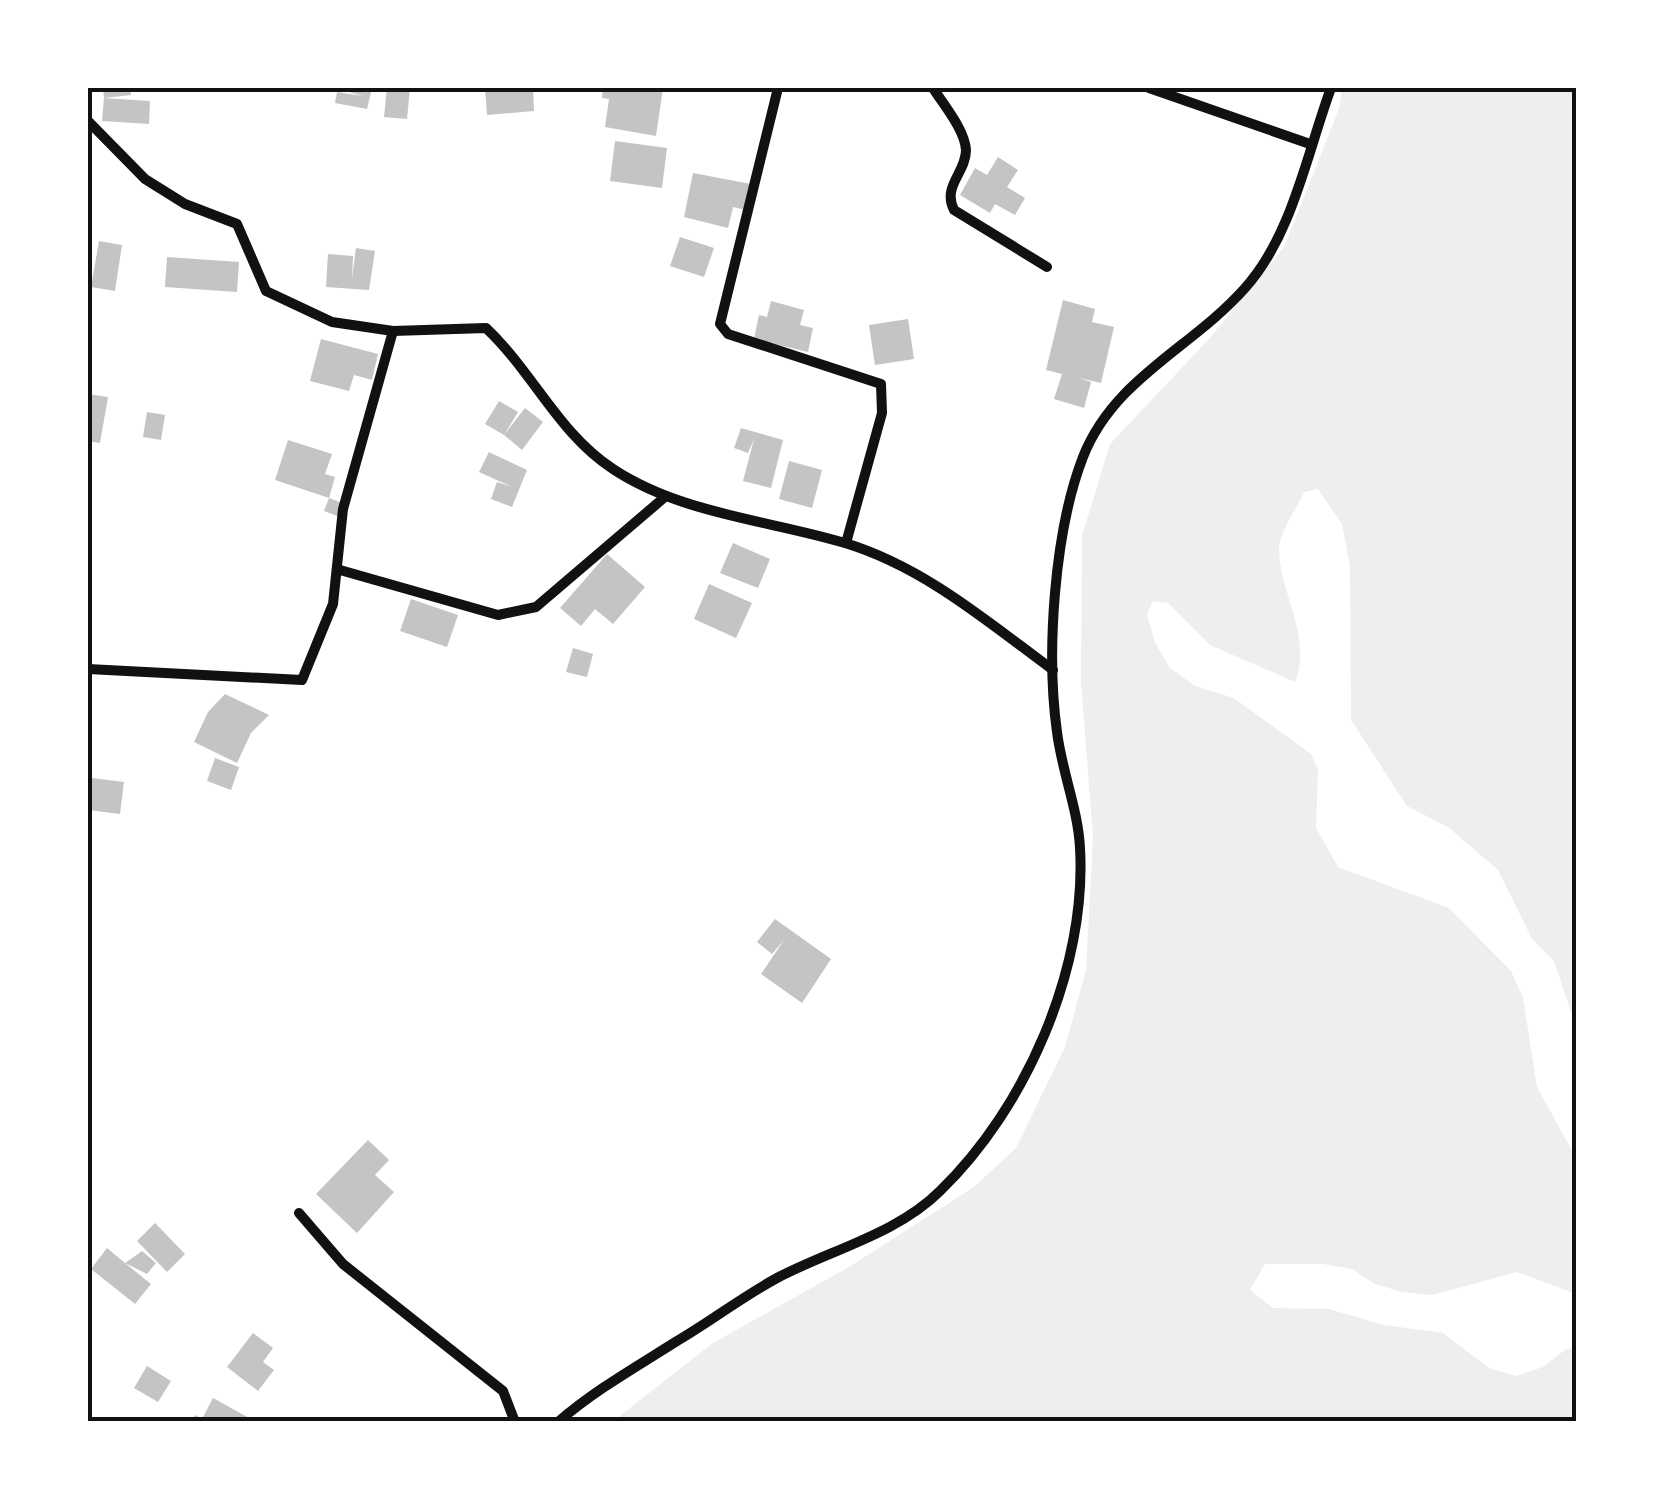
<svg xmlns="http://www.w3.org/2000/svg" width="1664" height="1509" font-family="'PT Sans Narrow',sans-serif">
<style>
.green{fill:#eee}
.building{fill:#c4c4c4}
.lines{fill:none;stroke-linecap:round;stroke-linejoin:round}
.minor{stroke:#111;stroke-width:10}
.neatline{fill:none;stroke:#111;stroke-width:4}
</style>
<rect width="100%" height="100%" fill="#fff"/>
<path class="green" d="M1342,88H1576V1027L1554,961L1532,939L1498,870L1448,827L1407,806L1351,720L1350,567L1342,524L1318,489L1304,492C1297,508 1279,533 1279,550C1280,595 1313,637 1295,682L1210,645L1168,603L1153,601L1147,614L1155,643L1170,668L1195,686L1234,698L1311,754L1318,769L1316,828L1338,867L1449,908L1511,971L1523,998L1537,1087L1576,1158V1294L1517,1272L1432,1295L1402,1292L1375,1284L1352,1269L1323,1264H1265L1250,1290L1273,1308L1329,1309L1384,1325L1443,1333L1489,1368L1516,1376L1543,1367L1566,1349L1576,1348V1421L612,1422L713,1343L849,1267L974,1187L1016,1148L1065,1047L1086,970L1093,837L1081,682L1082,536L1110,444L1208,340L1284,247L1339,109Z"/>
<g class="building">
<path d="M103,88H130L131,95L104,98Z"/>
<path d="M335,88H372L367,109L335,103L337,92L363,96Z"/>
<path d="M387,88H410L407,119L384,117Z"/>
<path d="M485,88H533L534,111L487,115Z"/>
<path d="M603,88H663L656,136L605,127L609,99L602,98Z"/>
<path d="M104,98L150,101L149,124L102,121Z"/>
<path d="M615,141L667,148L662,188L610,181Z"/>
<path d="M998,157L1018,170L1007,187L1025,198L1015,215L995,204L990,213L960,195L975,168L987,175Z"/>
<path d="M693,173L751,184L746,210L733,207L728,228L684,217Z"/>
<path d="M680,237L714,248L704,277L670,266Z"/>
<path d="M99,241L122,245L115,291L91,287Z"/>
<path d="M356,248L375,251L369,290L326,287L328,254L353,256L352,279Z"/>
<path d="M167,257L239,262L237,292L165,287Z"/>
<path d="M1063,300L1095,309L1092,322L1114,327L1101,383L1079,378L1091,382L1084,408L1054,399L1062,374L1046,370Z"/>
<path d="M771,301L804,310L800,325L813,328L808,352L754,339L759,315L767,317Z"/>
<path d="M908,319L914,359L875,365L869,325Z"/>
<path d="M321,339L378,354L372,380L354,375L349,391L310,381Z"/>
<path d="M88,394L108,397L100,443L88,441Z"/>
<path d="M499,401L518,412L504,435L485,424Z"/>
<path d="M525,408L543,422L522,450L504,435Z"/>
<path d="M147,412L165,415L161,440L143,437Z"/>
<path d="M741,428L783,440L771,488L743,481L754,439L748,453L734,448Z"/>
<path d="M288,440L332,454L325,474L335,477L329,498L275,480Z"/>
<path d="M489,452L527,470L512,507L491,499L497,482L512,487L479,472Z"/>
<path d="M789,461L822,470L812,508L779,499Z"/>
<path d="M329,498L345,504L340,517L324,511Z"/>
<path d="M733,543L770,559L758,588L720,573Z"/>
<path d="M607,554L645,587L613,624L595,609L581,626L560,608Z"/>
<path d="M709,584L752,603L736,638L694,619Z"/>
<path d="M411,599L458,615L447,647L400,631Z"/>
<path d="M573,648L593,654L587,677L566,672Z"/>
<path d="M225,694L269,715L251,733L237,763L194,742L208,712Z"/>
<path d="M215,758L239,767L231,790L207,781Z"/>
<path d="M92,778L124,782L120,814L88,810Z"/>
<path d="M775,919L831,959L802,1003L761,974L784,940L772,954L757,942Z"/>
<path d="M368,1140L389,1160L375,1175L394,1192L357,1233L316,1194Z"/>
<path d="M155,1223L185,1254L167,1272L137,1241Z"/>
<path d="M107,1248L125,1263L142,1251L156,1263L147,1274L125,1263L151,1284L135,1304L91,1269Z"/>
<path d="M253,1333L273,1348L263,1362L274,1370L258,1391L227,1367Z"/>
<path d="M147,1366L171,1381L158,1402L134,1388Z"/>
<path d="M213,1398L251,1419L250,1422H192L195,1415L202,1419Z"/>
</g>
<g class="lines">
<g class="minor">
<path d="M778,88L720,324L728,334L881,384L882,413L846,543"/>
<path d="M933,88C943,104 965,130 966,150C966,173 942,186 954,210L1047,267"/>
<path d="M1149,88L1310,144"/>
<path d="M88,121L145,179L185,204L237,224L266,291L332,322L393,331L343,509L333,604L302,680L88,669"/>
<path d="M393,331L486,328C533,372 558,433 613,469C681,514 769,520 845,543C924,567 988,622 1053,670"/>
<path d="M340,570L498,615L536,607L666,496"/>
<path d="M299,1213L343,1264L503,1391L515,1422"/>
<path d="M558,1422C595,1390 636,1367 677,1341C711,1321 742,1297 777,1278C830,1250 897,1234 940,1191C1026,1108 1087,968 1080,848C1078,809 1062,772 1057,732C1046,653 1054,532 1083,457C1114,378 1192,348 1245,288C1292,236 1307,153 1331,88"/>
</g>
</g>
<rect width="1664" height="1509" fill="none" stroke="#ffffff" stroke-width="180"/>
<rect x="90" y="90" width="1484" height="1329" class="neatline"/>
</svg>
